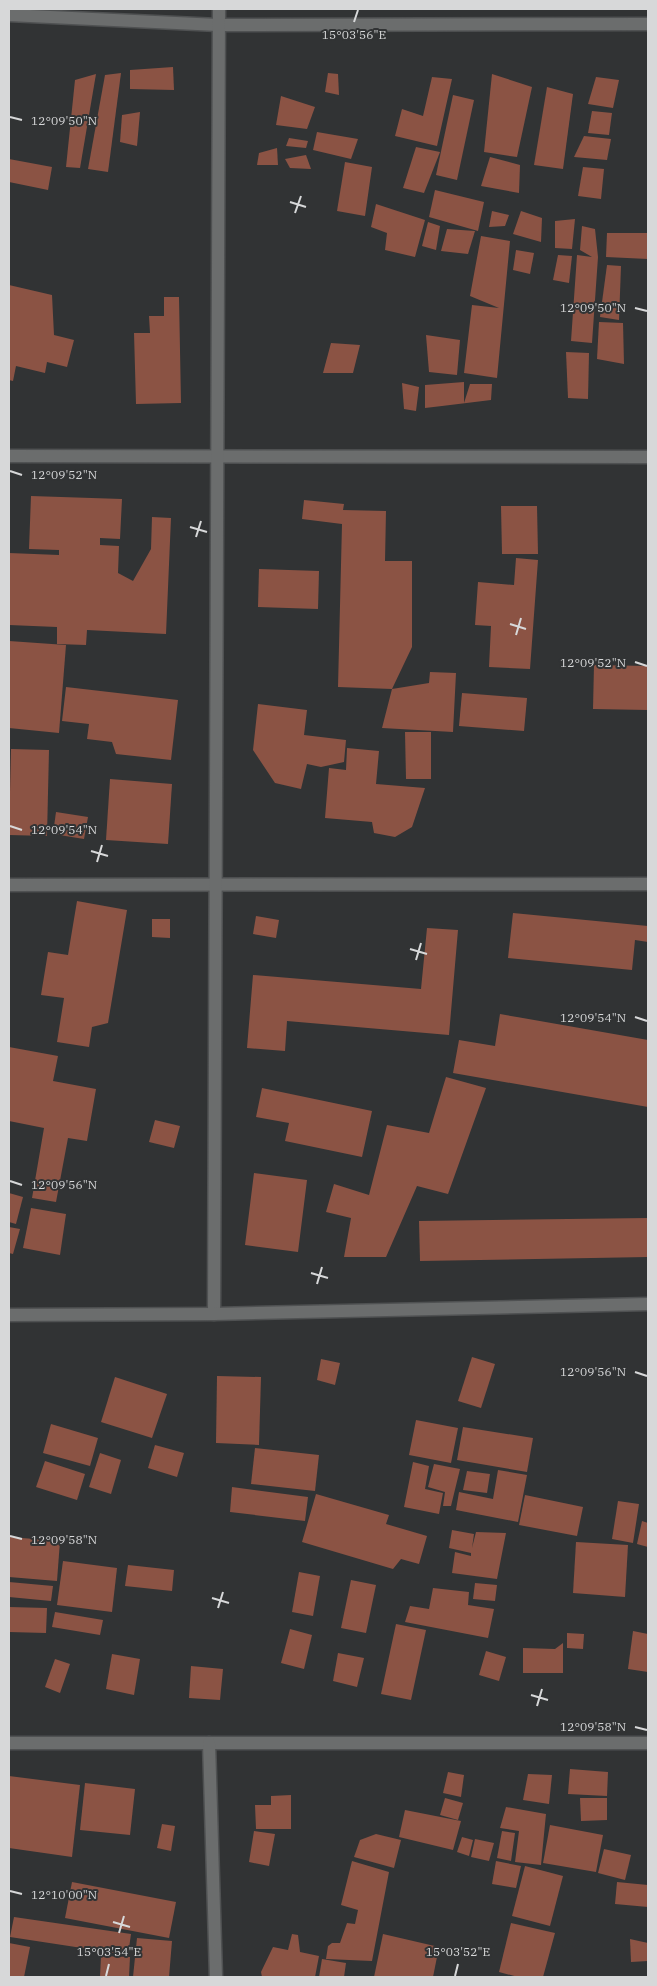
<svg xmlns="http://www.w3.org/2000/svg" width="657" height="1986" font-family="'IBM Plex Serif',serif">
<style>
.building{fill:#8b5344}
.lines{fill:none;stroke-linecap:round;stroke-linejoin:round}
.minor-casing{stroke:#4f5152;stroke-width:15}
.minor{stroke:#6b6d6d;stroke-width:12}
.ticks{fill:none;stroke:#d7d8d9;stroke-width:2}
.ticks-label{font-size:12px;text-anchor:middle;fill:#d7d8d9;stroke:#313334;stroke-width:4;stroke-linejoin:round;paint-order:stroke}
</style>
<rect width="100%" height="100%" fill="#313334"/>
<g class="building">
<path d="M173,67L174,90L130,89V70Z"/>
<path d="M121,73L108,172L88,169L105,75Z"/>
<path d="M328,73L338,74L339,95L325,92Z"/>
<path d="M96,74L80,168L66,167L75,80Z"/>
<path d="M492,74L532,87L517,157L484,152Z"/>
<path d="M432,77L452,79L437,146L395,136L402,109L423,116Z"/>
<path d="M596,77L619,80L613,108L588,104Z"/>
<path d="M547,87L573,94L563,169L534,165Z"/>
<path d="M453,95L474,100L457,180L436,175Z"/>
<path d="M281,96L315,107L307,129L276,125Z"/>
<path d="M592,111L612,113L609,135L588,133Z"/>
<path d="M140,112L137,146L120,142L122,115Z"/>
<path d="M317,132L358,139L351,159L313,150Z"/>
<path d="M584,136L611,139L607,160L574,157Z"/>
<path d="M289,138L308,141L306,148L286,146Z"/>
<path d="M416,147L440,152L424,193L403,188Z"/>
<path d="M277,148L278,165H257L259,153Z"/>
<path d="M306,155L311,169L290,168L285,159Z"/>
<path d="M490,157L520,165L519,193L481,186Z"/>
<path d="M9,159L52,167L48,190L9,182Z"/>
<path d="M345,162L372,167L365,216L337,211Z"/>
<path d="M583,167L604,169L601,199L578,196Z"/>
<path d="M435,190L484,202L478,231L429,217Z"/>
<path d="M376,204L425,220L415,257L385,250L387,233L371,227Z"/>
<path d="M492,211L509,215L505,226L489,227Z"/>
<path d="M521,211L542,218L541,242L513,234Z"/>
<path d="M575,219L572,249L555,248V221Z"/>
<path d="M428,222L440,226L436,250L422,246Z"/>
<path d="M582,226L595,229L598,257L592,343L571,341L577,255L592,257L580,250Z"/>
<path d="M447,229L475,231L468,254L441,251Z"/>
<path d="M607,233H648V259L606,257Z"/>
<path d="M481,236L510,241L497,378L464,373L472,305L499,308L470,296Z"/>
<path d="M516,250L534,253L530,274L513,270Z"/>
<path d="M558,255L572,256L569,283L553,280Z"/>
<path d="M607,265L621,266L619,320L600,317Z"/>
<path d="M9,285L52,295L54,335L74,340L67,367L47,362L45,373L16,366L13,381L9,380Z"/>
<path d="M164,297H179L181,403L136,404L134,333H150L149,316H164Z"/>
<path d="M599,322L623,323L624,364L597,359Z"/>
<path d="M426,335L460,340L457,375L429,372Z"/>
<path d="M331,343L360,345L353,373H323Z"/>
<path d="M566,352L589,353L588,399L568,398Z"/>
<path d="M464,382V403L470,384H492L491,400L442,406L425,408V385Z"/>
<path d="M402,383L419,387L416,411L404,409Z"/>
<path d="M31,496L122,499L120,539L100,538V545L119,546L118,573L133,581L151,549L152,517L171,518L166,634L87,630L86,645L57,644V627L9,625V553L59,555V550L29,549Z"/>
<path d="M304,500L344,504L343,510L386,511L385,561H412V647L392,689L429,683L430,672L456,673L453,732L382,728L392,689L338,687L342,524L302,519Z"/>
<path d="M501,506H537L538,554H502Z"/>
<path d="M516,558L538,560L530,669L489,667L491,626L475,625L478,582L514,585Z"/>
<path d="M259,569L319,571L318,609L258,607Z"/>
<path d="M9,641L66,645L59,733L9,728Z"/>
<path d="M594,665L648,666V710L593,709Z"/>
<path d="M66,687L178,700L171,760L116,754L112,742L87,739L89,724L62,721Z"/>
<path d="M462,693L527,698L524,731L459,726Z"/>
<path d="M258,704L307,710L304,735L346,740L344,762L321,767L307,764L301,789L275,783L253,750Z"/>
<path d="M405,732H431V779H406Z"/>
<path d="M347,748L379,751L376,784L425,788L412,827L395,837L374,833L372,822L325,818L329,768L346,770Z"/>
<path d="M11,749L49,750L47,836L9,835Z"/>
<path d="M110,779L172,784L168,844L106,840Z"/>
<path d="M56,812L88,817L84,839L53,834Z"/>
<path d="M77,901L127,910L108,1023L92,1027L89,1047L57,1042L64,998L41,995L48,952L68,955Z"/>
<path d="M513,913L648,926V942L635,940L632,970L508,958Z"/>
<path d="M256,916L279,920L276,938L253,934Z"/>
<path d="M152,919H170V938L152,937Z"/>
<path d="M427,928L458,930L449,1035L287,1021L285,1051L247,1048L253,975L421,989Z"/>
<path d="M500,1014L648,1040V1107L453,1073L459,1040L495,1046Z"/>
<path d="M9,1047L58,1056L53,1081L96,1089L87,1141L68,1138L56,1202L32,1198L44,1128L9,1121Z"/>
<path d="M446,1077L486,1088L448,1194L417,1186L386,1257H344L351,1218L326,1212L334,1184L369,1195L387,1125L429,1133Z"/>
<path d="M262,1088L372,1111L362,1157L285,1141L289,1123L256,1117Z"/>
<path d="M155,1120L180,1126L174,1148L149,1142Z"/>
<path d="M254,1173L307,1180L298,1252L245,1245Z"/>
<path d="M9,1193L23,1197L16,1224L9,1222Z"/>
<path d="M31,1208L66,1214L60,1255L23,1248Z"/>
<path d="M648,1218V1257L420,1261L419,1221Z"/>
<path d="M9,1227L20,1229L13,1254L9,1253Z"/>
<path d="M472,1357L495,1364L481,1408L458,1401Z"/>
<path d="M321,1359L340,1363L335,1385L317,1380Z"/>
<path d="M217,1376L261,1377L259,1445L216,1443Z"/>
<path d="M115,1377L167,1394L152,1438L101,1422Z"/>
<path d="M416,1420L458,1428L451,1463L409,1455Z"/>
<path d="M51,1424L98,1438L90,1466L43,1453Z"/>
<path d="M463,1427L533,1438L527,1472L457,1460Z"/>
<path d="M155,1445L184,1453L177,1477L148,1468Z"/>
<path d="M255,1448L319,1455L315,1491L251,1484Z"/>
<path d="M100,1453L121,1460L111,1494L89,1487Z"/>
<path d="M45,1461L85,1474L77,1500L36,1487Z"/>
<path d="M413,1462L429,1466L425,1489L443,1493L439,1514L404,1507Z"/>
<path d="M434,1464L460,1469L451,1506H443L445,1492L428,1487Z"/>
<path d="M498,1470L527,1475L518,1522L456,1510L459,1492L493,1499Z"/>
<path d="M467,1471L490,1474L487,1493L463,1490Z"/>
<path d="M232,1487L308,1497L305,1521L230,1512Z"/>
<path d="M316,1494L389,1515L386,1524L427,1536L419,1564L401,1559L393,1569L302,1542Z"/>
<path d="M525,1495L583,1507L577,1536L519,1525Z"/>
<path d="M618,1501L639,1504L633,1543L612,1539Z"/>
<path d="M642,1521L648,1523V1547L637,1544Z"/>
<path d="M452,1530L474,1534L472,1548L476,1532L506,1533L497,1579L452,1573L455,1552L471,1556V1553L449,1548Z"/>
<path d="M9,1537L60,1541L57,1581L9,1577Z"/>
<path d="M576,1542L628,1545L625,1597L573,1593Z"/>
<path d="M63,1561L117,1568L112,1612L57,1605Z"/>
<path d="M128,1565L174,1570L172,1591L125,1586Z"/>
<path d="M299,1572L320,1576L313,1616L292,1612Z"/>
<path d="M351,1580L376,1585L366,1633L341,1628Z"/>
<path d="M9,1582L53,1586L51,1601L9,1597Z"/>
<path d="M475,1583L497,1585L495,1601L473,1599Z"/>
<path d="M433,1588L469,1592L468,1605L494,1609L488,1638L405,1622L410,1606L429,1609Z"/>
<path d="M9,1607L47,1608L46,1633L9,1632Z"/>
<path d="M55,1612L103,1620L100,1635L52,1627Z"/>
<path d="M396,1624L426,1630L411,1700L381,1694Z"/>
<path d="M290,1629L312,1635L304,1669L281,1663Z"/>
<path d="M633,1631L648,1634V1672L628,1669Z"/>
<path d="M567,1633L584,1634L583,1649L567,1648Z"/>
<path d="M563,1643V1673H523V1648L555,1649Z"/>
<path d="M486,1651L506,1657L499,1681L479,1675Z"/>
<path d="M338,1653L364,1658L357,1687L333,1681Z"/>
<path d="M112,1654L140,1659L134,1695L106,1689Z"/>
<path d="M55,1659L70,1664L60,1693L45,1687Z"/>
<path d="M191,1666L223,1669L220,1700L189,1698Z"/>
<path d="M570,1769L608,1772L607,1796L568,1794Z"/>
<path d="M448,1772L464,1775L461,1797L443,1793Z"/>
<path d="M528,1774L552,1775L549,1804L523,1800Z"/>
<path d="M9,1776L80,1785L72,1857L9,1848Z"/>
<path d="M85,1783L135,1789L130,1835L80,1830Z"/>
<path d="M291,1795V1829H256L255,1805H271V1796Z"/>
<path d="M445,1798L463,1803L458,1820L440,1815Z"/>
<path d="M580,1798H607V1820L581,1821Z"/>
<path d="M506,1807L546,1814L541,1865L515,1862L519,1831L500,1828Z"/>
<path d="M405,1810L461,1821L453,1850L399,1837Z"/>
<path d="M162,1824L175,1826L171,1851L157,1848Z"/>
<path d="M550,1825L603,1835L596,1872L543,1863Z"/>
<path d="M254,1831L275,1834L269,1866L249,1862Z"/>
<path d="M502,1831L515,1833L511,1861L497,1858Z"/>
<path d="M376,1834L401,1840L394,1868L354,1857L360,1840Z"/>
<path d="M462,1837L473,1840L469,1856L457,1852Z"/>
<path d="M475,1839L494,1843L489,1861L471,1857Z"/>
<path d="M604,1849L631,1855L625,1880L598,1873Z"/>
<path d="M352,1861L389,1872L372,1961L326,1959L328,1946L332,1943H340L347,1923L355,1924L358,1910L341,1905Z"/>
<path d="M496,1861L521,1866L516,1888L492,1884Z"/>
<path d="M525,1866L563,1876L550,1926L512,1916Z"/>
<path d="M72,1882L176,1902L169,1938L65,1918Z"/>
<path d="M617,1882L648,1885V1907L615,1904Z"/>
<path d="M14,1917L131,1934L128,1955L10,1937Z"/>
<path d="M511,1923L555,1933L543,1977H518L499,1972Z"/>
<path d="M292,1934L298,1935L300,1952L319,1956L315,1977H262L261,1972L273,1947L288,1950Z"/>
<path d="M383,1934L439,1947L433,1977H374Z"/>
<path d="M137,1938L172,1941L169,1977H133Z"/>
<path d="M630,1939L648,1943V1961L631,1962Z"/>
<path d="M9,1943L30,1947L24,1977H9Z"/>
<path d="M101,1956L130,1957L129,1977H100Z"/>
<path d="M322,1959L346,1963L344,1977H319Z"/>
</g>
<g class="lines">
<defs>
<g id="minor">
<path d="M9,15L218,25L648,24"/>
<path d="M9,456L648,457"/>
<path d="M9,885L648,884"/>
<path d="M214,1314L219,9"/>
<path d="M9,1315L214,1314L648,1304"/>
<path d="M9,1743H648"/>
<path d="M209,1743L216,1977"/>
</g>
</defs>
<use href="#minor" class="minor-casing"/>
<use href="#minor" class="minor"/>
</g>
<path class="ticks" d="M354,22L358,10M10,117L22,120M290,202L306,207M295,213L301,196M635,308L647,311M10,471L22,475M190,527L207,532M196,537L201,521M510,624L526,629M516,635L521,618M635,662L647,666M10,826L22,830M91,851L108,856M97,862L102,845M410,949L427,954M416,960L421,943M635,1017L647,1021M10,1181L22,1185M311,1273L328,1278M317,1284L322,1267M635,1372L647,1376M10,1536L22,1539M212,1598L229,1603M218,1608L223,1592M531,1695L548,1700M537,1706L542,1689M635,1727L647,1730M10,1891L22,1894M113,1922L130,1927M119,1933L124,1916M106,1976L109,1964M455,1976L458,1964"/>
<g class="ticks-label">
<text x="354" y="39">15°03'56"E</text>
<text x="64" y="125">12°09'50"N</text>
<text x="593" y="312">12°09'50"N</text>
<text x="64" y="479">12°09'52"N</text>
<text x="593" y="667">12°09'52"N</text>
<text x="64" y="834">12°09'54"N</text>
<text x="593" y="1022">12°09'54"N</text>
<text x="64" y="1189">12°09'56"N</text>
<text x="593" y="1376">12°09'56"N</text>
<text x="64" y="1544">12°09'58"N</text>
<text x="593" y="1731">12°09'58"N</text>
<text x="64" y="1899">12°10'00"N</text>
<text x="109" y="1956">15°03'54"E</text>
<text x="458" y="1956">15°03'52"E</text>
</g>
<rect width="657" height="1986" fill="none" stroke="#d7d8d9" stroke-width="20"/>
</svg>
